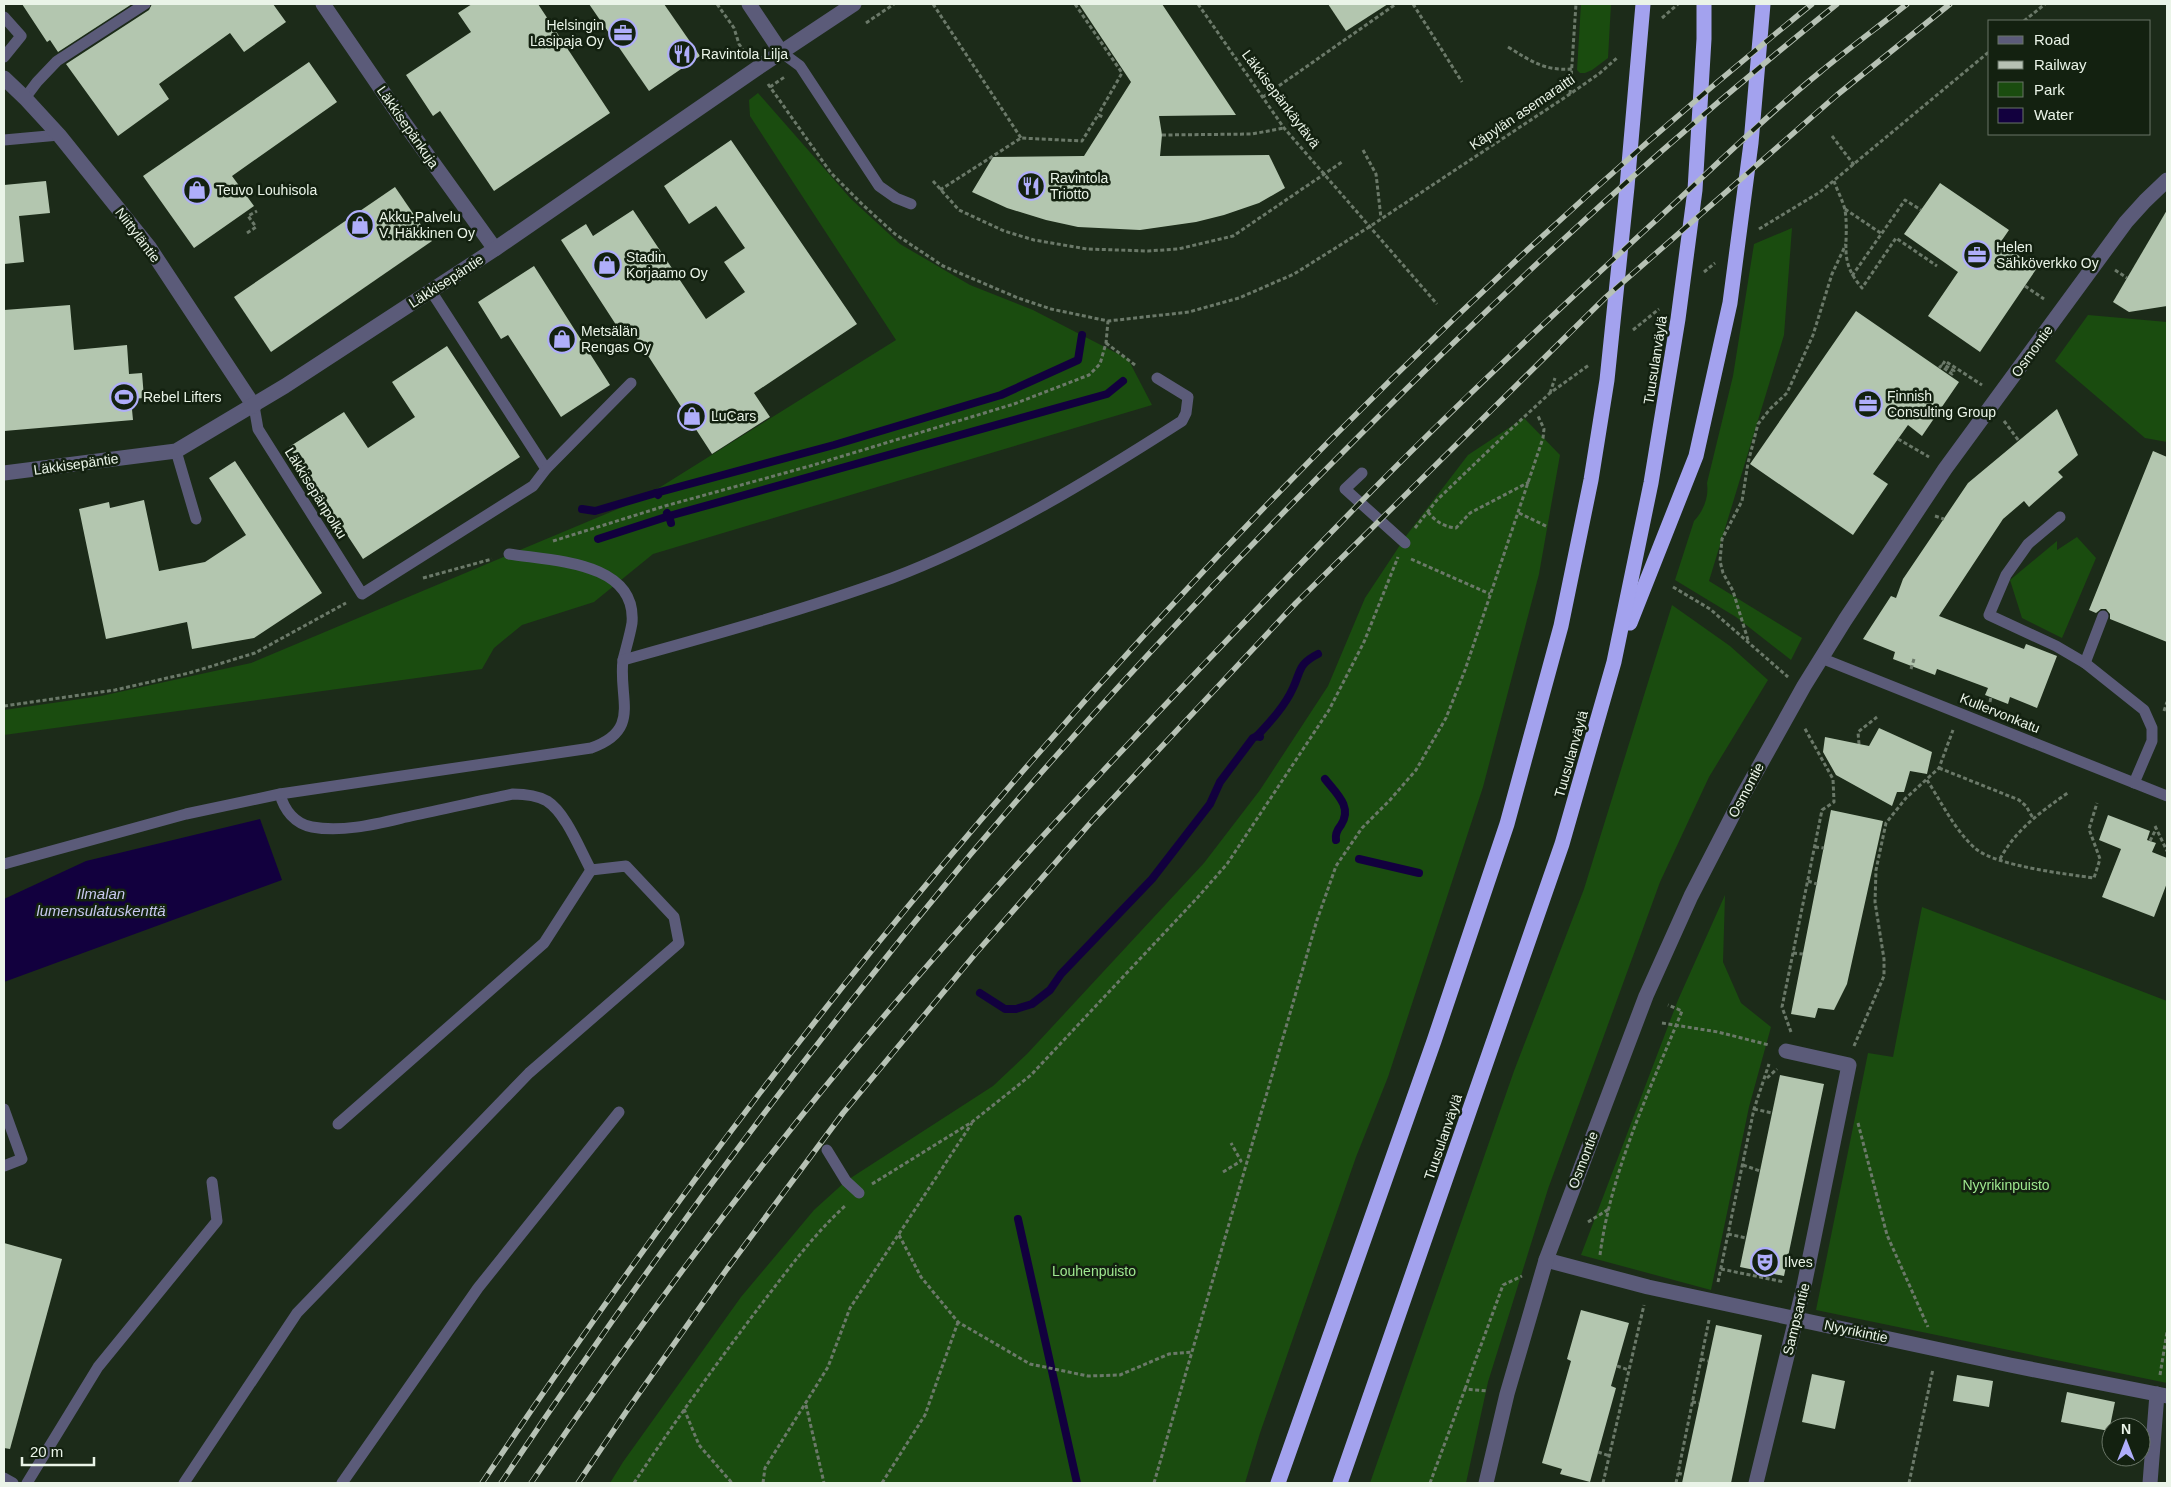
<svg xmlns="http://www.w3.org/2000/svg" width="2171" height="1487" font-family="Helvetica,sans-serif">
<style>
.green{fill:#1a4c0f}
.water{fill:#12003e}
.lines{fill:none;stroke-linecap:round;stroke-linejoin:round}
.stream{stroke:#12003e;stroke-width:8}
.building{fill:#b3c6af}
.path{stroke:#6b7969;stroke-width:3;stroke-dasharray:4 2.5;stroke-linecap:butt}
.lane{stroke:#5b5b79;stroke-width:11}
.street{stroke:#5b5b79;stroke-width:15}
.highway{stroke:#a3a2ee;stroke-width:15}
.rail-casing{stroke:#b6c1b4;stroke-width:5.5}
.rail{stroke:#132110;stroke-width:4;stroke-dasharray:11;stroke-linecap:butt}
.labels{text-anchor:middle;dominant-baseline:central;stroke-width:5;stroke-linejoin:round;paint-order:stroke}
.poi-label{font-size:14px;fill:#eaf4e8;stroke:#132110;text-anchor:start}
.street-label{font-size:14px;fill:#eaf4e8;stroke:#132110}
.park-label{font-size:14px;fill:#9fe890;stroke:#132110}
.water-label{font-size:15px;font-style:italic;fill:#c7c8ef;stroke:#132110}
</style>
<rect width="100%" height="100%" fill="#1c2b19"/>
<g class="green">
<path d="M1581,4H1611L1608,58L1592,70L1585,73H1580L1577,70Z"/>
<path d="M758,93L851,199L900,244L970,285L1033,310L1128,359L1152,405L653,554L594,602L522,625L494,648L482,669L4,735V710L101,696L251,663L625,506L662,486L896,340L750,116L749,100Z"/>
<path d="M1792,228L1784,335L1709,581L1802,638L1791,660L1736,617L1675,580L1694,521C1704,510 1709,497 1707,483L1733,376L1754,244Z"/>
<path d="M2088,315L2167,322V442L2145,438L2055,361Z"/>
<path d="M1524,418L1560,455L1539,574L1483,787L1388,1077L1356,1157L1260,1433L1245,1483H610L623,1462L741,1297L814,1210L846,1181L993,1086L1027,1054L1204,863L1260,790L1328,686L1365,598L1406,536L1468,455Z"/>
<path d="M2077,537L2096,558L2062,638L2022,618L2010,580L2057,541V550Z"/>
<path d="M1672,605L1730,646L1768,680L1709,777L1660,882L1548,1189L1488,1382L1466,1483H1370L1514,1071L1584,889Z"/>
<path d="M1725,895L1723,962L1741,1003L1771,1027L1749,1107L1711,1290L1581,1255L1678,1000Z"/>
<path d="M1922,907L2167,1001V1383L1816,1310L1868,1053L1893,1057Z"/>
</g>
<path class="water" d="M260,819L282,880L4,982V899L86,861Z"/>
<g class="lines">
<g class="stream">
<path d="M656,493L834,445L1001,395L1078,360L1082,335"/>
<path d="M582,509L595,511L656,493L658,495"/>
<path d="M667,513L669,516L1107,394L1123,381"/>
<path d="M598,539L669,516L671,523"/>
<path d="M1257,736C1270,722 1285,706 1293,688C1301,671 1298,664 1318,654"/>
<path d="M1325,779C1336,793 1353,807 1341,825C1337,830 1335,834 1336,840"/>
<path d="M1359,859L1419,873"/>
<path d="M980,993L1005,1009H1016L1032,1004L1050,990L1061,974L1152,879L1210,804L1220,782L1253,738L1257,736L1260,737"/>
<path d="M1018,1219L1077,1483"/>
</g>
</g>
<g class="building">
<path d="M22,4H132L58,52L50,40L47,42Z"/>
<path d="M152,4H273L286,22L244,52L230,33L159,84L169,99L118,136L66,64L149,10Z"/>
<path d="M472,4H538L610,113L494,191L440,111L433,116L406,75L471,32L458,13Z"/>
<path d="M589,4H664L700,56L649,91Z"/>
<path d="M1079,4H1162L1236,115L1159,116L1162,135L1160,156L1269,155L1285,188L1259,203L1224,215L1196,222L1140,230L1078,227L1046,220L1007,208L972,192L993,157L1084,156L1131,82Z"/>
<path d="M1328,4H1388L1346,31Z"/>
<path d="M309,62L337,102L232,176L254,206L194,248L143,176Z"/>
<path d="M731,140L857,324L754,393L770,417L712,454L630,328L622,334L561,240L586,224L593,236L633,210L706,319L745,292L724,262L745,248L716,206L689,224L664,186Z"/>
<path d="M46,181L50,213L19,216L24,262L4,264V185Z"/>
<path d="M1940,183L2009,230L2000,243L2037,268L1980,352L1928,316L1958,272L1904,234Z"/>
<path d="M395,187L432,241L271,352L234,297Z"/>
<path d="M2167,210V306L2129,312L2113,302Z"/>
<path d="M534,266L610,385L561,417L508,335L501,339L478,302Z"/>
<path d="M70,305L74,350L127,345L129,374L142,373L144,398L131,399L133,420L4,431V310Z"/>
<path d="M1856,311L1959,382L1922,436L1908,425L1873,474L1888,484L1853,535L1750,464Z"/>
<path d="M447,346L520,457L363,559L289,447L344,412L368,448L415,417L392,382Z"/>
<path d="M2057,409L2078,455L2058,472L2063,477L2029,507L2024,501L2003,519L1939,616L2024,649L2026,644L2057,656L2037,708L2010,697L2008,704L1985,695L1988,688L1937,669L1935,675L1893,659L1895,652L1863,639L1891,596L1896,598L1903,579L1968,483Z"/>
<path d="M2153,451L2167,457V642L2110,619V614L2106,609H2101L2096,613L2089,610Z"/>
<path d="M235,461L322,593L254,638L192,649L187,622L106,639L79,509L109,502L110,508L144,500L159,571L205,562L246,535L209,478Z"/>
<path d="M1879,728L1932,752L1927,774L1910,771L1904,792H1897L1892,806L1836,775L1823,752L1825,737L1869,746Z"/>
<path d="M1831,810L1883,821L1847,984L1834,1010L1818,1008L1815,1018L1791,1014Z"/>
<path d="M2108,815L2150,831L2147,840L2156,843L2152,852L2167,858V883L2154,917L2102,897L2121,849L2099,840Z"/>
<path d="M1780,1075L1824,1084L1784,1276L1740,1267Z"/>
<path d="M4,1243L62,1259L10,1449L4,1448Z"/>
<path d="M1581,1310L1629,1323L1611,1386L1616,1388L1590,1482L1560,1474L1562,1469L1542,1463L1571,1361L1567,1359Z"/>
<path d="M1716,1325L1762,1335L1731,1483H1682Z"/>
<path d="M1812,1374L1845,1381L1835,1429L1802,1422Z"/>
<path d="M1957,1375L1993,1381L1989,1407L1953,1401Z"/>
<path d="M2067,1392L2115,1402L2109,1431L2061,1422Z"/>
</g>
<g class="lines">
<g class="path">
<path d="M717,4L734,28L739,44L745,53"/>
<path d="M933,4L1021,138"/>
<path d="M1075,4L1122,73L1098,115"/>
<path d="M1198,4L1284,128L1437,304"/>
<path d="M1413,4L1462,82"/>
<path d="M1662,18L1678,4"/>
<path d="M2024,21L2045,4"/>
<path d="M866,23L894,4"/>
<path d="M1508,47C1531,61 1544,71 1572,69"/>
<path d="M768,84L831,173L863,205L895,234L943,266L1018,298L1051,309L1108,321L1189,312L1239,298L1294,274L1369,227L1570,94L1600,73L1618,57"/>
<path d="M770,87L786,76"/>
<path d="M1570,94L1576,4"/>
<path d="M1263,97L1396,4"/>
<path d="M1162,135L1252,134L1284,128"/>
<path d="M1832,136L1854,165"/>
<path d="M1363,150L1376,174L1381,218"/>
<path d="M933,181L959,210L1004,231L1034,240L1087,249L1148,251L1178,249L1233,236L1342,162"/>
<path d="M1834,181C1837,190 1843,201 1845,210C1850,244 1837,259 1862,288L1896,238L1937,266"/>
<path d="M940,190L1021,138L1082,141L1098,115L1103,117"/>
<path d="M1845,209L1882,234"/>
<path d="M1759,229L1820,192L1990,51"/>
<path d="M247,233L256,227L248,216L257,211"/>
<path d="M2115,270L2127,278"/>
<path d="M1704,272L1715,263"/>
<path d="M1852,276L1905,200L1921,210"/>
<path d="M2025,286L2044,299"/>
<path d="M1633,330L1659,309"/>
<path d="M1106,343L1135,365"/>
<path d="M1939,368L1941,366L1952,374L1954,371L1943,364L1945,361L1982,385"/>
<path d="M1550,393L1555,378"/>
<path d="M2004,421L2019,441"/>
<path d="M1898,439L1929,457"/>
<path d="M1428,512C1435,521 1444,527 1456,528L1470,513L1529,482"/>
<path d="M1519,513L1548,527"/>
<path d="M1935,516L1944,519"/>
<path d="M1415,528L1437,500L1510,430L1550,393L1589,365"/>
<path d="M553,541L665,506L810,466L1014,404L1089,375L1100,364L1106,343L1108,321"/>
<path d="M1411,559L1490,594"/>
<path d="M423,578L492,559"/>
<path d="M1673,587L1710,609L1788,677"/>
<path d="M1748,640L1733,591L1723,573L1720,561L1722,539L1742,501L1748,463L1758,424L1770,409L1787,393L1813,335L1832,274L1846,244"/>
<path d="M1911,669L1914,659"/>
<path d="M1990,702L1991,697"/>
<path d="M4,706L115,690L189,673L255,653L346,603"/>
<path d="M2164,711L2167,702"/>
<path d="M1859,744L1858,732L1877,717"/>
<path d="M1939,768L2019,800L2026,806L2033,818"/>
<path d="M1927,780C1942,803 1955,831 1976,849C1997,866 2066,874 2094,878L2100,859L2089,829L2097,803"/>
<path d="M2155,826L2167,851"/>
<path d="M2150,841L2156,829"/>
<path d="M1815,847L1824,848"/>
<path d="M2000,859C2016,829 2042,811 2069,792"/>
<path d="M1808,881L1817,884"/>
<path d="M1793,953L1803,954"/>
<path d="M1662,1023L1718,1032L1769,1045"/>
<path d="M1791,1032L1782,1007L1822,810L1834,802L1833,779L1804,727"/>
<path d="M1854,1046L1884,976V959L1875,902L1876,870L1886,823L1906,798L1939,768L1953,730"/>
<path d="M1767,1078L1777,1069"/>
<path d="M1754,1109L1772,1113"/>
<path d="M1858,1123L1887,1235L1928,1327"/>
<path d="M1743,1165L1760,1171"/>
<path d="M1223,1172L1241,1161L1231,1143"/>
<path d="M872,1184L972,1122L1031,1075L1198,897L1227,864L1329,710L1364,642L1398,557"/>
<path d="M1588,1222L1609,1209"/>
<path d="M1728,1234L1746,1238"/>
<path d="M899,1235L921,1277L958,1322L1030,1364L1088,1376L1120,1375L1169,1354L1192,1352"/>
<path d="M1600,1255C1611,1170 1650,1090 1682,1011L1668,1005"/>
<path d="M1721,1269L1784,1282"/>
<path d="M1761,1277L1763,1272"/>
<path d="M1718,1282L1754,1109L1769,1064"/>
<path d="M1701,1359L1708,1361"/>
<path d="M1617,1366L1629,1370"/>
<path d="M2160,1375L2167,1332"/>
<path d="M1465,1389L1503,1285L1522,1276"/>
<path d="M1692,1402L1699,1403"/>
<path d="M806,1405L824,1483"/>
<path d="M684,1409L699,1445L732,1483"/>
<path d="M1598,1452L1610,1456"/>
<path d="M1678,1473L1684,1475"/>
<path d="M634,1483C674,1423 716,1364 760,1306C787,1271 813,1235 846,1205"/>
<path d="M763,1483L765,1468L828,1367L850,1308L972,1123"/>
<path d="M882,1483L925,1415L958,1322"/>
<path d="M1154,1483L1317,920L1336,866L1362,828L1390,800L1416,770L1446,718L1465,670L1543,438L1544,429L1538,416"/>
<path d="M1430,1483L1465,1389L1488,1391"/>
<path d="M1603,1483L1644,1305"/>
<path d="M1676,1483L1709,1320"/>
<path d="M1909,1483L1933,1369"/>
</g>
<g class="lane">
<path d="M4,17L21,36L4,57"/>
<path d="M781,52L800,66L879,186L896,198L911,204"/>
<path d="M25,98L37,82L57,61L145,4"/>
<path d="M4,140L59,135"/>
<path d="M254,406L258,429L362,594L533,486L546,469L431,291"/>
<path d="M176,451L196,519"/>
<path d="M546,469L631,383"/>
<path d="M1362,473L1345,489L1405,543"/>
<path d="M2060,517L2028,544L2006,575L1989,615L2056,646L2085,663L2144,710L2152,728V741L2134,783"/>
<path d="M509,554C551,561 637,561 632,623C630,635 626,648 623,660"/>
<path d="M1821,658L2167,796"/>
<path d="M2085,663L2103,616"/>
<path d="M280,794C284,810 295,824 312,827C344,833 380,823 411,816C445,809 479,801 513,794C524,794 536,795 547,801C566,813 580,850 591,870"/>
<path d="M4,864L186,814L280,794L591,748C642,730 618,699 623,660C713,635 804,610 892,578C994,539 1090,480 1182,421L1186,413L1188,397L1157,378"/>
<path d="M4,1109L22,1159L4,1166"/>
<path d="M827,1150L846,1181L859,1193"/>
<path d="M4,1478L13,1483"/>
<path d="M27,1483L98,1367L217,1221L212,1182"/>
<path d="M184,1483L297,1313L529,1073L679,943L674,917L626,866L591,870L544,943L338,1124"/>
<path d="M342,1483L478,1288L619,1112"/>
</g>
<g class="street">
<path d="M323,4L405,124L495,249"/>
<path d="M749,4L781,52"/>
<path d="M4,78L25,98L59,135L149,247L254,406"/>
<path d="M4,473L176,451L285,386L495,249L756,69L854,4"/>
<path d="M1546,1260L1648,1287L2010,1365L2167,1396"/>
<path d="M1486,1483L1507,1394L1546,1260L1646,996L1691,896L1741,799L1804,686L1845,620L1945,469L2126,222L2145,201L2167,180"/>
<path d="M1756,1483L1804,1286L1849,1065L1786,1051"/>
<path d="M2150,1483L2157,1394"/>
</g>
<g class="highway">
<path d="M1630,623L1696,456L1730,303L1751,143L1763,4"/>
<path d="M1278,1483L1434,1041L1507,824L1561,626L1591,480L1607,380L1627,187L1643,4"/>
<path d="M1340,1483L1562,844L1614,662L1651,483L1678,319L1695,190L1704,39V4"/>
</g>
<defs>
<g id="rail">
<path d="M482,1483C605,1300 734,1120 873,949C1153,606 1468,282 1812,4"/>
<path d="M501,1483C646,1266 802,1056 970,855C1093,710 1225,570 1360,435C1511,283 1670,138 1837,4"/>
<path d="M531,1483C617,1357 707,1234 803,1114C973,903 1162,706 1351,512C1448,412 1550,317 1653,223C1708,173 1761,120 1819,73C1848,49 1878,27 1907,4"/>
<path d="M578,1483L628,1409L727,1269L843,1113L976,953L1093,820L1296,603L1606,297L1837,95L1950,4"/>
</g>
</defs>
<use href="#rail" class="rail-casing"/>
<use href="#rail" class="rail"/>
</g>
<defs>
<symbol id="office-ring" viewBox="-11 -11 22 22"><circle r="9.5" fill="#132110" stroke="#afaefa" stroke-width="1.5"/><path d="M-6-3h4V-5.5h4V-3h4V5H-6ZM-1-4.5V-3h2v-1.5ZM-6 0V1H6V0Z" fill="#afaefa"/></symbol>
<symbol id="restaurant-ring" viewBox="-11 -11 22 22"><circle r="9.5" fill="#132110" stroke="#afaefa" stroke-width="1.5"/><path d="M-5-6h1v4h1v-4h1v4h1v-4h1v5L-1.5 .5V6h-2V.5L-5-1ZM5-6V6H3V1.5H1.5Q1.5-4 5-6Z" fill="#afaefa"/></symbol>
<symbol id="shop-ring" viewBox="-11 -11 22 22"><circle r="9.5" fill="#132110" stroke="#afaefa" stroke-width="1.5"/><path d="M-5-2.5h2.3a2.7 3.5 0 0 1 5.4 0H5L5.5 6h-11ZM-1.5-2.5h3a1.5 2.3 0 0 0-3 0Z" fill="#afaefa"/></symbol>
<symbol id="stadium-ring" viewBox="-11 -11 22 22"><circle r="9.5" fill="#132110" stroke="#afaefa" stroke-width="1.5"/><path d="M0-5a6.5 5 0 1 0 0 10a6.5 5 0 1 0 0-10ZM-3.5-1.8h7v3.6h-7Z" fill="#afaefa"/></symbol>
<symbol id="theatre-ring" viewBox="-11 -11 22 22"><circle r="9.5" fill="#132110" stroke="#afaefa" stroke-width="1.5"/><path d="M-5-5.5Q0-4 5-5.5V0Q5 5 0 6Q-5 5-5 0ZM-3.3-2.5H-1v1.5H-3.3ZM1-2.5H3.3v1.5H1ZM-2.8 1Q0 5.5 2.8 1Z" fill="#afaefa"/></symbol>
</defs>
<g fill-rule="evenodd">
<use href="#office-ring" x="607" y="17" width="32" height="32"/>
<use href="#restaurant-ring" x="666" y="38" width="32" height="32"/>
<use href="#restaurant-ring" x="1015" y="170" width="32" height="32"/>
<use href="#shop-ring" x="181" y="174" width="32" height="32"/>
<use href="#shop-ring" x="344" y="209" width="32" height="32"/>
<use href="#office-ring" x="1961" y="239" width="32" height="32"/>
<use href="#shop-ring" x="591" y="249" width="32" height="32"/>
<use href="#shop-ring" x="546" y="323" width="32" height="32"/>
<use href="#stadium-ring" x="108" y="381" width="32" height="32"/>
<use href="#office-ring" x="1852" y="388" width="32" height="32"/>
<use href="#shop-ring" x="676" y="400" width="32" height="32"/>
<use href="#theatre-ring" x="1749" y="1246" width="32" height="32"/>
</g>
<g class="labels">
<g class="poi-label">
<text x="604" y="25" text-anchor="end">Helsingin<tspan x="604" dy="16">Lasipaja Oy</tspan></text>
<text x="701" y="54">Ravintola Lilja</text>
<text x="1050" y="178">Ravintola<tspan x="1050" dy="16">Triotto</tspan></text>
<text x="216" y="190">Teuvo Louhisola</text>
<text x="379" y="217">Akku-Palvelu<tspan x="379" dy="16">V. Häkkinen Oy</tspan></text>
<text x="1996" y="247">Helen<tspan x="1996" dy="16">Sähköverkko Oy</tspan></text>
<text x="626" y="257">Stadin<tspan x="626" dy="16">Korjaamo Oy</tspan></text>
<text x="581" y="331">Metsälän<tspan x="581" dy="16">Rengas Oy</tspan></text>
<text x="1887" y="396">Finnish<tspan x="1887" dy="16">Consulting Group</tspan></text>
<text x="143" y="397">Rebel Lifters</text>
<text x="711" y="416">LuCars</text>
<text x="1784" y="1262">Ilves</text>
</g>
<g class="street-label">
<text transform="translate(1281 99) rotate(53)">Läkkisepänkäytävä</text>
<text transform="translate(1522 112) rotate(-34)">Käpylän asemaraitti</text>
<text transform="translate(408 127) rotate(55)">Läkkisepänkuja</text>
<text transform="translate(138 235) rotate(53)">Niittyläntie</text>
<text transform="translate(446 281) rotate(-33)">Läkkisepäntie</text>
<text transform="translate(2032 351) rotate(-54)">Osmontie</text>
<text transform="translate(1655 360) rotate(-81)">Tuusulanväylä</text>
<text transform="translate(76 464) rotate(-8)">Läkkisepäntie</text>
<text transform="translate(316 493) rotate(58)">Läkkisepänpolku</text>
<text transform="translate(2000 713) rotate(22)">Kullervonkatu</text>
<text transform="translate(1571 754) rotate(-74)">Tuusulanväylä</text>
<text transform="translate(1746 790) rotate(-62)">Osmontie</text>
<text transform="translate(1443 1137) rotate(-71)">Tuusulanväylä</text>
<text transform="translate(1583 1160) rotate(-69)">Osmontie</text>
<text transform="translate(1796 1319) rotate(-76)">Sampsantie</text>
<text transform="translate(1856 1331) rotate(12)">Nyyrikintie</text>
</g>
<g class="park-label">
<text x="2006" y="1185">Nyyrikinpuisto</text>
<text x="1094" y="1271">Louhenpuisto</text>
</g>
<g class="water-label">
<text x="101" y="893">Ilmalan<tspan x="101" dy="17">lumensulatuskenttä</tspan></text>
</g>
</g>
<rect width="2171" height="1487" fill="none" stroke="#eaf4e8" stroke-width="10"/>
<rect x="1988" y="20" width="162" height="115" fill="#132110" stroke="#697566"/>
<rect x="1998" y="36" width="25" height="8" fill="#5b5b79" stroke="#697566"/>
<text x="2034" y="45" font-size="15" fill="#eaf4e8">Road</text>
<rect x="1998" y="61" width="25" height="8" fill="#b6c1b4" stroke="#697566"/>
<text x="2034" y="70" font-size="15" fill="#eaf4e8">Railway</text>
<rect x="1998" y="82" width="25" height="15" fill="#1a4c0f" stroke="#697566"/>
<text x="2034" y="95" font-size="15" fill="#eaf4e8">Park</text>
<rect x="1998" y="108" width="25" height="15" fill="#12003e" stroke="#697566"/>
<text x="2034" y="120" font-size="15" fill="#eaf4e8">Water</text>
<g transform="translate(2126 1442)"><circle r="24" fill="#132110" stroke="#697566"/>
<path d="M0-4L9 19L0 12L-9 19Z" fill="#afaefa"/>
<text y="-8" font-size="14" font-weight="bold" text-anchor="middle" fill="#eaf4e8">N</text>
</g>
<path d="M22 1457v8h72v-8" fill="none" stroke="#eaf4e8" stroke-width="2.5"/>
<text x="30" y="1457" font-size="15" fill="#eaf4e8" stroke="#132110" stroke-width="4" paint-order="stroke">20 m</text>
</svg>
